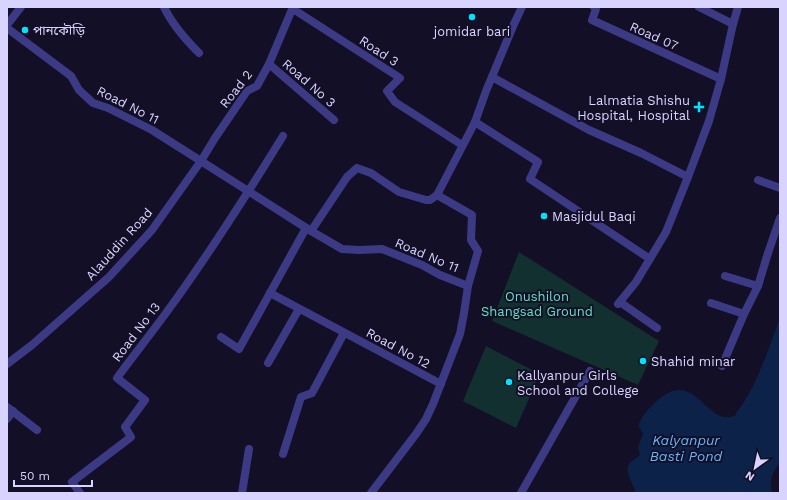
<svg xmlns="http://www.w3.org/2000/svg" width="787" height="500" font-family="'Work Sans','Noto Sans Bengali',sans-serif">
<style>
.green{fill:#12302f}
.water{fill:#0c2248}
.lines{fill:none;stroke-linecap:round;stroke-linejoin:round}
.minor{stroke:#3d3a85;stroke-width:8}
.poi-dot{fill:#00e5ff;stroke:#130f26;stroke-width:1.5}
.labels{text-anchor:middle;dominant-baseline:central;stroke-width:4;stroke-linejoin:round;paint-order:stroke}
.poi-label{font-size:13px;fill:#d9d4ff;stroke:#130f26;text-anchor:start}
.street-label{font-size:13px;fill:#d9d4ff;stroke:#130f26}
.park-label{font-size:13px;fill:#5fe0c0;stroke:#130f26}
.water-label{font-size:14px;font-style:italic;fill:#62b6ff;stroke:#130f26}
</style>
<rect width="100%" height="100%" fill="#130f26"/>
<g class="green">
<path d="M519,252L659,341L638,385L492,321Z"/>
<path d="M486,346L540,374L516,428L463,401Z"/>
</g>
<path class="water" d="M780,318V463C772,472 769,481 772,493H636C634,486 624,471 629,464C632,460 637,458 640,455L638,447L643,434L639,427V424C642,415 650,407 658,400C696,366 707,430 736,415V413C757,387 768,349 780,318Z"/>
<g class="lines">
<g class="minor">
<path d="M164,7C172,24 186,40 199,53"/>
<path d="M594,7L596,9L592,20L721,79"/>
<path d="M699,7L733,24"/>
<path d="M293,9L400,78L387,91L395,102L462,145"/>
<path d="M7,25L21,7"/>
<path d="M7,28L71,76L79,90L93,103L108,108L152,130L311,231L342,249L359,250L382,249L422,265L440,275L468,286"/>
<path d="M269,64L334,120"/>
<path d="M492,77L589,130L641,153L688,177"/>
<path d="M475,122L538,162L530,179L650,259"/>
<path d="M758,180L780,188"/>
<path d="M311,231L347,177L357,168L371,173L399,192L426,200H430L437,195L475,122L486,91L514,24L522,7"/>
<path d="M725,276L758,286"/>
<path d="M270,293L441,384"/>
<path d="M620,302L657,328"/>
<path d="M711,303L744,314L758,286L768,253L780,218"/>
<path d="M618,304L636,282L666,232L688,177L709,121L721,79L733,24L738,7"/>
<path d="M221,337L239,349L306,228"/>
<path d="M268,363L299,309"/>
<path d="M7,364L32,345L109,277L152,230L201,161L215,138L247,91L257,86L269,64L293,7"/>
<path d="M722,366L744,314"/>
<path d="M7,407L37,430"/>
<path d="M7,419L13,411"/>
<path d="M283,454L301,397L312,393L344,333"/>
<path d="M80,493L72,482L131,437L125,427L145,400L117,378C133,356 150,335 166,313C208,256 246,196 283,136"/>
<path d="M242,493L249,449"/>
<path d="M371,493L416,434L426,419L433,404L460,334L464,313L468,286L478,251L471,240L472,215L437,195"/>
<path d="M521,493L590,371"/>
</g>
</g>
<g class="poi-dot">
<circle cx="472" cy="17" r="4"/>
<circle cx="25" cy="30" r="4"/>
<path d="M697 101h4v4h4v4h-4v4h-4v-4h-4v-4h4z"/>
<circle cx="544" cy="216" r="4"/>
<circle cx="643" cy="361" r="4"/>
<circle cx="509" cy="382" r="4"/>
</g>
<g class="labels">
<g class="poi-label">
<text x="33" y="30">পানকৌড়ি</text>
<text x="472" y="31" text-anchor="middle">jomidar bari</text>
<text x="690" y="100" text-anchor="end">Lalmatia Shishu<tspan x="690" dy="15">Hospital, Hospital</tspan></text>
<text x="552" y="216">Masjidul Baqi</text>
<text x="651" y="361">Shahid minar</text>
<text x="517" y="375">Kallyanpur Girls<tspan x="517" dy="15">School and College</tspan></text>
</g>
<g class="street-label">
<text transform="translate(654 36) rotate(24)">Road 07</text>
<text transform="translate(379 51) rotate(33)">Road 3</text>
<text transform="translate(309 83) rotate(41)">Road No 3</text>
<text transform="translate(236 89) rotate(-52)">Road 2</text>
<text transform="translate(128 105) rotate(27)">Road No 11</text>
<text transform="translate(119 244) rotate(-48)">Alauddin Road</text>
<text transform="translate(427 255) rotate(23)">Road No 11</text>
<text transform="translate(136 332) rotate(-53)">Road No 13</text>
<text transform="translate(398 348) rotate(28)">Road No 12</text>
</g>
<g class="park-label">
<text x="537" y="296">Onushilon<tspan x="537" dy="15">Shangsad Ground</tspan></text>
</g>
<g class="water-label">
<text x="686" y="440">Kalyanpur<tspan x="686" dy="16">Basti Pond</tspan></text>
</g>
</g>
<rect width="787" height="500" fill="none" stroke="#d9d4ff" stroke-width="16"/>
<g transform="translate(755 468) rotate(213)" stroke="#130f26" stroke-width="3" paint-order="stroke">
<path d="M0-3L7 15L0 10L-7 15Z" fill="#d9d4ff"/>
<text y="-6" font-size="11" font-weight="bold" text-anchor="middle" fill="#d9d4ff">N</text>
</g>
<path d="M14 480v6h78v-6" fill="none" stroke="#d9d4ff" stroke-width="2"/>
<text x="20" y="480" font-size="12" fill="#d9d4ff" stroke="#130f26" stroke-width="3" paint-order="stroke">50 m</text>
</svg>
